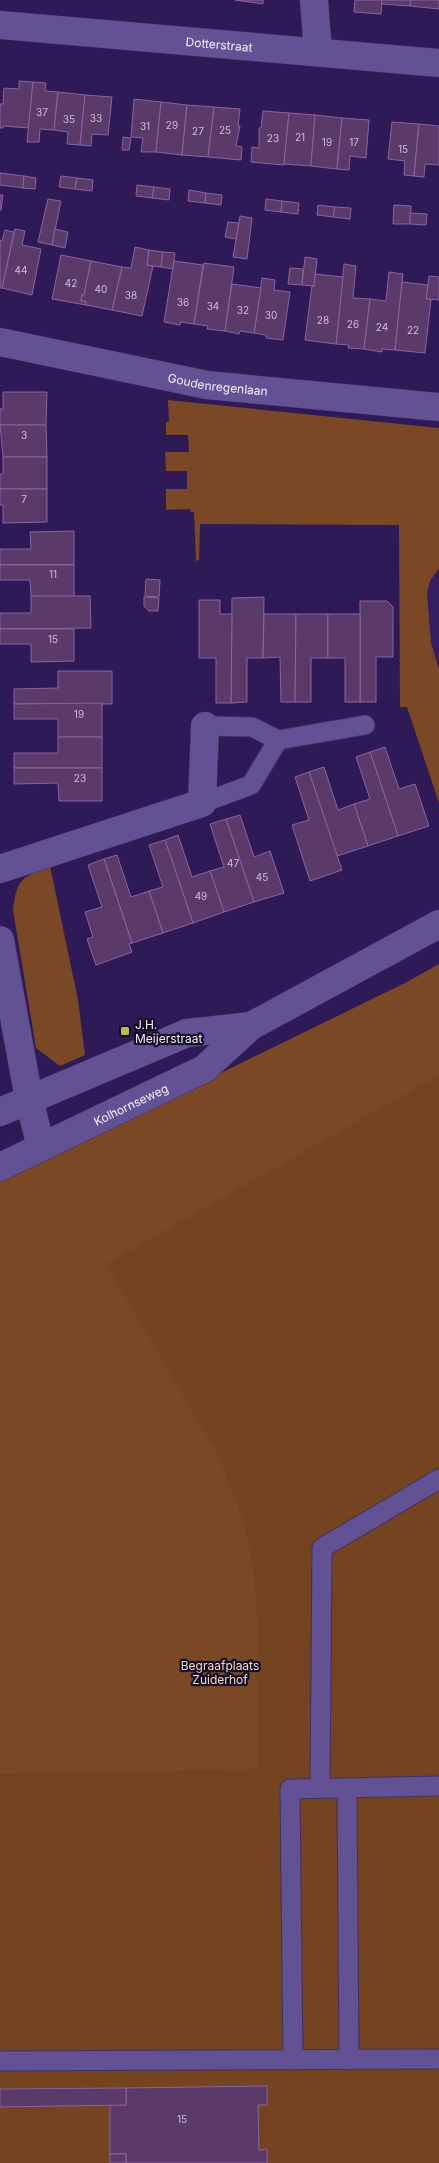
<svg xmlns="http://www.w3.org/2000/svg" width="439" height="2163" font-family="Inter,sans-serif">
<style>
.built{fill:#341d62}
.green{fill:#744320}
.forest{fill:#7b4826}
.building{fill:#593a68;stroke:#8d63a2}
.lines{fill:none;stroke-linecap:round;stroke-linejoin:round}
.service-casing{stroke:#433062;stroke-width:21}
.minor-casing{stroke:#433062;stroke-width:29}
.service{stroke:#625193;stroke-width:19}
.minor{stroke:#625193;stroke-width:28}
.poi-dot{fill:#b7c147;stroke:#140d27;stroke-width:2}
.labels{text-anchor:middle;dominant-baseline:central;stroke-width:4.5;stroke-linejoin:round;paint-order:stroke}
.number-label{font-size:10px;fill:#cbc1d8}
.street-label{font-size:12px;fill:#f1eefe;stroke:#140d27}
.poi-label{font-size:12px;fill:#f1eefe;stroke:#140d27;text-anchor:start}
.park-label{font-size:12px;fill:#f8d7c3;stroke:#140d27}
</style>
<rect width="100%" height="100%" fill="#2e1a57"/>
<path class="built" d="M439,568V669L431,643L427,593L430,581Z"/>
<path class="green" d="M439,1036V2163H0V1181Z"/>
<g class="forest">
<path d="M168,400L439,428V568L430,581L427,593L431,643L439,669V803L407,707H400L399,525L200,524L199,560L196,561L194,512H191L190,509L166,510V489H187V471H166L165,452H189L188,435H166V422H169Z"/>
<path d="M50,866L78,1000L85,1055L60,1066L36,1048L13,910C17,877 22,878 50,866Z"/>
<path d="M439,964V1075L106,1264L219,1457L243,1520L254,1570L257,1616V1769L0,1774V1181L407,982Z"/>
</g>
<g class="building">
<path d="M235,0H263V4Z"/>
<path d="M355,0H382L381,14L354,12Z"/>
<path d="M382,0H411L410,6L382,4Z"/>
<path d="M411,0H439V9L410,6Z"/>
<path d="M19,81L33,82L29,128L3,126V128H0V104H3L4,88L19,89Z"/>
<path d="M33,82L46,83L45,91L58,92L54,130L40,129L39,142H27Z"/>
<path d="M58,92L85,95L80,145L67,144L68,132L54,130Z"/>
<path d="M85,95L112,97L108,135L92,134L91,146L80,145Z"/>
<path d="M134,99L161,102L156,152H141L143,138L131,137Z"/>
<path d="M161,102L187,105L182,155L156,152Z"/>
<path d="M187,105L214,107L208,157L182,155Z"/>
<path d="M214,107L240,109L238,126H240L236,146L242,147L241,160L208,157Z"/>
<path d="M263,111L289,113L284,165L251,162L252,147L259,148V128H261Z"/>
<path d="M289,113L315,115L311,166L284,164Z"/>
<path d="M315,115L342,118L337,169L311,166Z"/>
<path d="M342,118L369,120L366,158L350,156L349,170L337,169Z"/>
<path d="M392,122L419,124L414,176L404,175L405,161L388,159Z"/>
<path d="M419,124L439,126V165L425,164L424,177L414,176Z"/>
<path d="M123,137L131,138L129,150H122Z"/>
<path d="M0,173L24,176L23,188L0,185Z"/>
<path d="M24,176L36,178L35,189L23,188Z"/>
<path d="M61,176L77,178L75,189L59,187Z"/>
<path d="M77,178L93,180L92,191L75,189Z"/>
<path d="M137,185L154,187L152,198L136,196Z"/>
<path d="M154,187L170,189L169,200L152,198Z"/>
<path d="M189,190L206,193L205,203L188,201Z"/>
<path d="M206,193L222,195L221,205L205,203Z"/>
<path d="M0,195H3L1,210H0Z"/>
<path d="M48,199L61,201L52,245L38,242Z"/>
<path d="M266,199L282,201L281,212L265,210Z"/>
<path d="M282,201L299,203L298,214L281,212Z"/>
<path d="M318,205L335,207L333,217L317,215Z"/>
<path d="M394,205L411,206L410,224H393Z"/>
<path d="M335,207L351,208L350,219L333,217Z"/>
<path d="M410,213L427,214L426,225L410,224Z"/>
<path d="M240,216L252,218L247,259L233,257Z"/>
<path d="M228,222L239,223L236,239L225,237Z"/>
<path d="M15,229L25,231L22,245L41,249L32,295L2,288Z"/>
<path d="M55,229L68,232L65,248L52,245Z"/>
<path d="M5,230L14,232L2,288H0V240L2,241Z"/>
<path d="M135,247L149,250L147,265L153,266L142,316L112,310L122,267L131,268Z"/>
<path d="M149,250L163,252L161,267L147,265Z"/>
<path d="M163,252L175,253L173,269L161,267Z"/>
<path d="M61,255L91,261L84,295H82L81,301H86V305L52,299Z"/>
<path d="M305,257L317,259L314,286L302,285Z"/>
<path d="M91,261L122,267L112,310L86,305V301H81L82,295H84Z"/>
<path d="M174,261L203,265L194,324L181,322L180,325L164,322Z"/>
<path d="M204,263L234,267L225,331L207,329L208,326L194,324Z"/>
<path d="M344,264L356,266L353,298L370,299L364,349L348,348L349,345L336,344Z"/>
<path d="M290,268L303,269L302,285L288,284Z"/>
<path d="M389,272L403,274L395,350L382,349V352L364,349L370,299L386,301Z"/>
<path d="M315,274L343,277L336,344L305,340L312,286H314Z"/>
<path d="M429,276L439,277V300L426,299Z"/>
<path d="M262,278L275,280L274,290L290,292L283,340L266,338V335L254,333Z"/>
<path d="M402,282L428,285L426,299H431L425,353L395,350Z"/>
<path d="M232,284L261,288L254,333L240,331L239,334L225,331Z"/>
<path d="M3,392H47L46,425H0V409H3Z"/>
<path d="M0,425H46L47,457H3Z"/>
<path d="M3,457H47V489H0V474H3Z"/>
<path d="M0,489H47V522L3,523V505H0Z"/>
<path d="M74,531V565H0V549H31L30,532Z"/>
<path d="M0,565H74V597L31,596L30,580H0Z"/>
<path d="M146,579L160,580L159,597L145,596Z"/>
<path d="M31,596H90L91,628L0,629V613H31Z"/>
<path d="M144,597L159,598L158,611H149L144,606Z"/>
<path d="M264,597L263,658H247V702L231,703L232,598Z"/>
<path d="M199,600H220V614H232L231,703H216V658H199Z"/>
<path d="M360,601H387L393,607V657H376V702H360Z"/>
<path d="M264,614H296L295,702H281L280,657L263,658Z"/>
<path d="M296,614H328V658H311V702H295Z"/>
<path d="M328,614H360V702H345V658H328Z"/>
<path d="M0,629H74V661L31,662V644H0Z"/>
<path d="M58,671H112V704H14V689L58,688Z"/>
<path d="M102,703V737H58V719H14V704Z"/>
<path d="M58,737H102V768H14V753H58Z"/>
<path d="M385,747L399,789L415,784L429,826L398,836L370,752Z"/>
<path d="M370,752L398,836L368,846L354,804L370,799L356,757Z"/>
<path d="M324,767L338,810L354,804L368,846L337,856L309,772Z"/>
<path d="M14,768H102V801H59L58,783L14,784Z"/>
<path d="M309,772L342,870L310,881L292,825L309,820L295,777Z"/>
<path d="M240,815L254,857L270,851L284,893L254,902L226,819Z"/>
<path d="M226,819L254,902L224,912L210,871L224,867L210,824Z"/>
<path d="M178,835L192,877L210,871L224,912L193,923L165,840Z"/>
<path d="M165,840L193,923L163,933L149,891L163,887L149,845Z"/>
<path d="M117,855L131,897L149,891L163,933L132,943L104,859Z"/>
<path d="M104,859L132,943L129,944L132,952L96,965L87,939L93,937L85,912L102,907L88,865Z"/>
<path d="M267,2086V2105H258L259,2150L267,2149V2163H126V2154H110V2105H126V2088Z"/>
<path d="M126,2088V2105L0,2107V2089Z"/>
<rect x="110" y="2154" width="16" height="9"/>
</g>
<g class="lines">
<defs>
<g id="service">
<path d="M205,726L252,727L278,740L365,725"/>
<path d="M202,803L251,785L278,740"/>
<path d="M320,1788L322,1548L439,1479"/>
<path d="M347,1788L349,2060"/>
<path d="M293,2060L290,1789L439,1786"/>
<path d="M0,2061L439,2059"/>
</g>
<g id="minor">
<path d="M314,0L318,52"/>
<path id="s1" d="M0,25L439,63"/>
<path id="s2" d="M0,342L207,385L439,407"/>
<path d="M0,869L202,803L205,726"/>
<path d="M0,940L29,1099L41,1147"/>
<path d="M0,1112L187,1033L251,1026"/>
<path id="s3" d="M0,1167L204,1069L251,1026L439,924"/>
</g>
</defs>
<use href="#service" class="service-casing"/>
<use href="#minor" class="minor-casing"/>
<use href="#service" class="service"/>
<use href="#minor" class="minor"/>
</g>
<rect class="poi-dot" x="120" y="1026" width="10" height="10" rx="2.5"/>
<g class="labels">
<g class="number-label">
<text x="42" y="112">37</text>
<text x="96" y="118">33</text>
<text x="69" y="119">35</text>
<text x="172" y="125">29</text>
<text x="145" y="126">31</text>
<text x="225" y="130">25</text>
<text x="198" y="131">27</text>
<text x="300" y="137">21</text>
<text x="273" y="138">23</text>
<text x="327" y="142">19</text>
<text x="354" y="142">17</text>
<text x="403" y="149">15</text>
<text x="21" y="270">44</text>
<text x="71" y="283">42</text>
<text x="101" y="289">40</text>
<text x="131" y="295">38</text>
<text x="183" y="302">36</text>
<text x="213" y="306">34</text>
<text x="243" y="310">32</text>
<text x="271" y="315">30</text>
<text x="323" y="320">28</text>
<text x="353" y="324">26</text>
<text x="382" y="327">24</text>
<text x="413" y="330">22</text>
<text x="24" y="435">3</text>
<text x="24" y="499">7</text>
<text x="53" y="574">11</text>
<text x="53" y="639">15</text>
<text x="79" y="714">19</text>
<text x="80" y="778">23</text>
<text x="233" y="863">47</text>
<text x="262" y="877">45</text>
<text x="201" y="896">49</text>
<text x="182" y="2119">15</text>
</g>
<g class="street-label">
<text stroke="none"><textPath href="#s1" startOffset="220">Dotterstraat</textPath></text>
<text stroke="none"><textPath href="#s2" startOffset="222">Goudenregenlaan</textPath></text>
<text stroke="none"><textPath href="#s3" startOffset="145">Kolhornseweg</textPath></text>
</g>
<g class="poi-label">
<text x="135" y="1024">J.H.<tspan x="135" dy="14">Meijerstraat</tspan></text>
</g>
<g class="park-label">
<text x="220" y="1665">Begraafplaats<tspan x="220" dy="14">Zuiderhof</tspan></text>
</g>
</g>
</svg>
